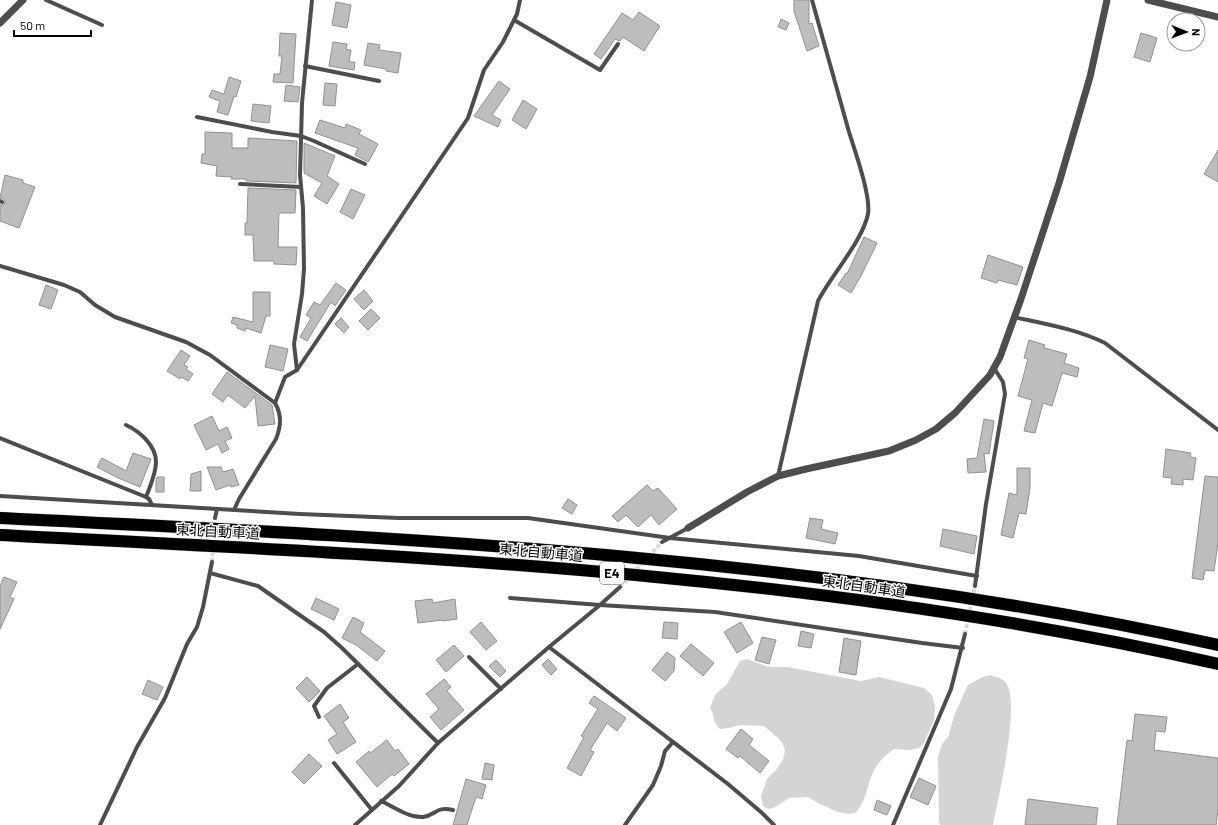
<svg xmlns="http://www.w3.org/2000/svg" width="1218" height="825" font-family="Barlow,'Noto Sans JP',sans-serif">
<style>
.green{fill:#d4d4d4}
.building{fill:#bdbdbd;stroke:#919191}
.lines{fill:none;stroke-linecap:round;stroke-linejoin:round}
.minor-tunnel{stroke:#d9d9d9;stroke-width:4;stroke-dasharray:4 2;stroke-linecap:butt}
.motorway-casing{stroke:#dbdbdb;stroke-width:13}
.minor{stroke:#4d4d4d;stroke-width:4}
.tertiary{stroke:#4d4d4d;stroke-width:7}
.motorway{stroke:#000;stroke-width:12}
.labels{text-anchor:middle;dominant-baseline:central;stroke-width:3;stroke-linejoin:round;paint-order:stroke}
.shield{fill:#fff;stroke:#4c4c4c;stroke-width:1}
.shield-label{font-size:13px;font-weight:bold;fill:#000}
.street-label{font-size:14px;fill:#000;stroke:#fff}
</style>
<rect width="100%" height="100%" fill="#fff"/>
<g class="green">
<path d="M747,659L769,667H788L861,681L879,677L924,688L932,695L935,708L934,720L923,745L919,748L910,750L894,749C884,756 876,764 872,775C866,789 866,802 855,813L849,814L838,812L820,804L808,797L789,798L775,807L769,809L763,806L761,796L767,779L776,770L783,760L785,751L783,744L778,738L764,726L740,725L729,728L720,729C712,722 715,715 710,708L715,695L727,684L740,661Z"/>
<path d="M990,675C996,677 1003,678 1006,683C1021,701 998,800 993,825H940L939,821L938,756L942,744L948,737L955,713L968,685L983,677Z"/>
</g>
<g class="building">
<path d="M794,0H809V24L812,23L819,46L807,51L794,11Z"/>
<path d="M336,2L351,5L347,28L332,25Z"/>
<path d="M639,12L660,26L644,51L623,37L620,41L615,39L601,59L594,54L622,13L633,20Z"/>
<path d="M781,19L789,23L786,30L778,27Z"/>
<path d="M280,33L296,34L293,83L273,82L274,74H280L282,56H279Z"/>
<path d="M1141,33L1157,38L1150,62L1134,57Z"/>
<path d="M333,42L347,44L346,49L351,50L349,62H355L354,70L329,66Z"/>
<path d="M368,43L380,45L379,50L401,53L398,73L386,71V69L364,65Z"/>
<path d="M229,77L241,81L236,97L234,96L228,115L217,112L220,101L209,97L212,90L224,94Z"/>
<path d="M499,81L510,89L492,115L501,120L498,127L474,116Z"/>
<path d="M325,83L337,84L335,106L323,105Z"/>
<path d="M286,85L300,87L298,102L284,101Z"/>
<path d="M523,100L537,109L526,129L512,120Z"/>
<path d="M253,104L271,106L269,123L251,121Z"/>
<path d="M320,120L345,128L346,124L361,130L359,134L378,144L370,159L368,162L355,155L358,148L315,133Z"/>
<path d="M205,132L232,133V148H248V138L297,141L296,183L246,181V179H231L232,177L216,176L217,166L201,163L202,154H205Z"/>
<path d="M304,143L335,156L327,176L339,184L327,204L314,196L322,183L304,173Z"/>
<path d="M1218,150V182L1204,174Z"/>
<path d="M5,175L23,180V183L35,187L19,228L0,221V205H4L5,202L4,199L0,198Z"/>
<path d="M248,188L296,190L295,213H279L278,247H297L296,265L274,264V261H254L253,235H245V223H247Z"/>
<path d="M351,189L365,195L353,219L340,212Z"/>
<path d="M864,237L877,243L862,274L851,293L838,285L846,273L847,274Z"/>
<path d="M988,255L1023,267L1017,285L998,280L997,283L981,278Z"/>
<path d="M336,283L346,290L335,306L331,302L307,341L300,337L311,318L306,315L314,302L320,305Z"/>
<path d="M46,285L58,290L51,309L39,305Z"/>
<path d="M364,290L373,301L364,310L354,299Z"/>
<path d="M253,292H270V316H266L261,333L246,328L245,331L237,328V325L231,323L233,317L253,322Z"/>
<path d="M371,309L380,318L368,330L359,321Z"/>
<path d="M341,318L349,327L344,333L335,324Z"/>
<path d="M1029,340L1045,345L1044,348L1067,354L1064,363L1079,368L1077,377L1062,373L1052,406L1043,403L1035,433L1024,431L1032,400L1018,396L1028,359L1024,358Z"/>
<path d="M270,345L288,349L283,371L265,367Z"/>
<path d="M181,350L190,356L184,365L188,367L186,369L193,374L188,381L181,377L180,379L167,371Z"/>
<path d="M227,372L272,405L275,424L258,426L255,396L245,408L228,395L223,402L212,394Z"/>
<path d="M212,416L219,431L227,427L232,438L225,441L229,449L222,453L218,444L206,450L194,425Z"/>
<path d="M984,419L994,421L989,454L984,453L986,472L968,473L967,459L977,458Z"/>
<path d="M1166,449L1191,453L1190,457L1196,458L1193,480L1183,479V485L1171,484L1172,478L1163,477Z"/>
<path d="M133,453L151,459L140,487L118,478L97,467L102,458L126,471Z"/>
<path d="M207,467H221L223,472L233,469L239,485L231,487L230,485L216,490Z"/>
<path d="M1017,468H1030V488L1026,514L1019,513L1013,538L1001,535L1009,493L1017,495Z"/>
<path d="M201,471V491H190L191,474Z"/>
<path d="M1205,476L1218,477V543L1214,571L1205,570L1203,580L1192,578Z"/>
<path d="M157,477H164V492H156V481Z"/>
<path d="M647,485L653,491L658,488L677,509L659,525L651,515L638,527L626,515L618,522L612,516Z"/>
<path d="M568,499L577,505L572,514L562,508Z"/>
<path d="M810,518L823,520L821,529L838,533L835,544L806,538Z"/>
<path d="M943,529L977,536L974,554L940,546Z"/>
<path d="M4,577L17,582L10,597L14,599L0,629V586Z"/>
<path d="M316,598L339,609L334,620L311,609Z"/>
<path d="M432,599L433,603L455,599L457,619L443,621V620L418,623L415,601Z"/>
<path d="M353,617L364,623L360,632L385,651L377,661L356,645L342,638Z"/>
<path d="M481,622L497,641L486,650L470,632Z"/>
<path d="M664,622L678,623L677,639L662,638Z"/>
<path d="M741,622L753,643L737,653L724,632Z"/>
<path d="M801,631L814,634L811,648L798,646Z"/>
<path d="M762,637L776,640L769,664L755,660Z"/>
<path d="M844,638L861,641L856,675L839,672Z"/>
<path d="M691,644L714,663L703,676L680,656Z"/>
<path d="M454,645L464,656L446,672L436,660Z"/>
<path d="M667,652L675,658L674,671L665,681L652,670Z"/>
<path d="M548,659L557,669L551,675L542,665Z"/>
<path d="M496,660L506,671L500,677L489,666Z"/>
<path d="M307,677L320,691L309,702L296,688Z"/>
<path d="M444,679L451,687L447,691L464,710L441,730L430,717L439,709L426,694Z"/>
<path d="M148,680L163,687L157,700L142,694Z"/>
<path d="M594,696L626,718L617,731L607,723L590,750L594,752L581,776L567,768L584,737L581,736L598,709L589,703Z"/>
<path d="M340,704L349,718L343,722L356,742L337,754L328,740L337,734L324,716Z"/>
<path d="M1135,714L1167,717L1165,732L1156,731L1154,750L1218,758V811L1216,825H1117L1127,740L1132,741Z"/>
<path d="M741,729L753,739L749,745L769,761L760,773L740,756L738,758L726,749Z"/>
<path d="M387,740L395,751L398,749L409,764L394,776L392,774L377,787L356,762L369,751L370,753Z"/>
<path d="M309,754L322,766L304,784L292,772Z"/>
<path d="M485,763L494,765L492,780L482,779Z"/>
<path d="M919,778L936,786L928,805L910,797Z"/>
<path d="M466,779L486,785L482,799L476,797L467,825H453Z"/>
<path d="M1028,799L1098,808L1096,825H1025Z"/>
<path d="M877,800L891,806L887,815L874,810Z"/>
</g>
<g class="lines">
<g class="minor-tunnel">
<path d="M212,562L215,518"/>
<path d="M620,587L662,542"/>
<path d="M965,634L975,586"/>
</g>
<defs>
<g id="motorway">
<path d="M0,518C408,538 818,556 1218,645"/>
<path d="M0,535C408,556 819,572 1218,664"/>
</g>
</defs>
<use href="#motorway" class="motorway-casing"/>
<g class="minor">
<path d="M46,0L102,25"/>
<path d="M514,20L600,70L618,44"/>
<path d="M305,66L379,81"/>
<path d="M197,117L272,132L301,136L314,141L365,164"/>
<path d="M240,184L301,187"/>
<path d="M0,201L2,202"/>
<path d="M0,266L64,285L80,292L95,305L115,317L186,342L210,355L275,403C282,415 281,426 276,439L239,499L234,510"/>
<path d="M1014,317C1045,324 1077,329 1105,343L1218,430"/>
<path d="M297,370L468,118L484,70L503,42L517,14L520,0"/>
<path d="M275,403L285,377L297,370L294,344L302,294L304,269L303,208L300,175L302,103L312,0"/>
<path d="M126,425C139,431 156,445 156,462C156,474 150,486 146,497"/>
<path d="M0,438L146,497L149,499L152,505"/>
<path d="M778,476L818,301C831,276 863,240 868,214C871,196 855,151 849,132C837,88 824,44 812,0"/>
<path d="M0,496L300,514L399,518H528L670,538L859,556L977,576"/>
<path d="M215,518L217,509"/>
<path d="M662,542L688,528"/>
<path d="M210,573L258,586L324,632L342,648L438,743"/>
<path d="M975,586L986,504L1005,394L1003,382L994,368"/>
<path d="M510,598L600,605L715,612L922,643L963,648"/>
<path d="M549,647L728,784L761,812L774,825"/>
<path d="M469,657L501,689"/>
<path d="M319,717L314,706L327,688L358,664"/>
<path d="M334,763L372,810"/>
<path d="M381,801C394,807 409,818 423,817C436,815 436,806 453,810"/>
<path d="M100,825L137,747L165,698L187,644L197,627L203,607L212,562"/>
<path d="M355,825L399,786L438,743L549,647L600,605L620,587"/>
<path d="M625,825L653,785L661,766L665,751L673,742"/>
<path d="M893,825L951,689L965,634"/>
</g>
<g class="tertiary">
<path d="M1148,0L1218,17"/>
<path d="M0,23L23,0"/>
<path d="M688,528L747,492L778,476L806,469L889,451L916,440L936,429L955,413L990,375L1000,357L1021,299L1059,183L1090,77L1107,0"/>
</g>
<use href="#motorway" class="motorway"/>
</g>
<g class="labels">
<rect class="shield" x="600" y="562" width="24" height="22" rx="3"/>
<g class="shield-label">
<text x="612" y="573">E4</text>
</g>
<g class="street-label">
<text transform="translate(218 531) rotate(3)">東北自動車道</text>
<text transform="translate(541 552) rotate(5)">東北自動車道</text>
<text transform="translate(864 586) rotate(8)">東北自動車道</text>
</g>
</g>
<g transform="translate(1186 32) rotate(91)"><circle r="19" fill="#ffffff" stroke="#999999"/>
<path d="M0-3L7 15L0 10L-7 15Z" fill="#000000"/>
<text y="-6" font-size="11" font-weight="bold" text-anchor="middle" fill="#000000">N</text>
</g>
<path d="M14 30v6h77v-6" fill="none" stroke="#000000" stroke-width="2"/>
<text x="20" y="30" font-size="12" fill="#000000" stroke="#ffffff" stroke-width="3" paint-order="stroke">50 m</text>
</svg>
